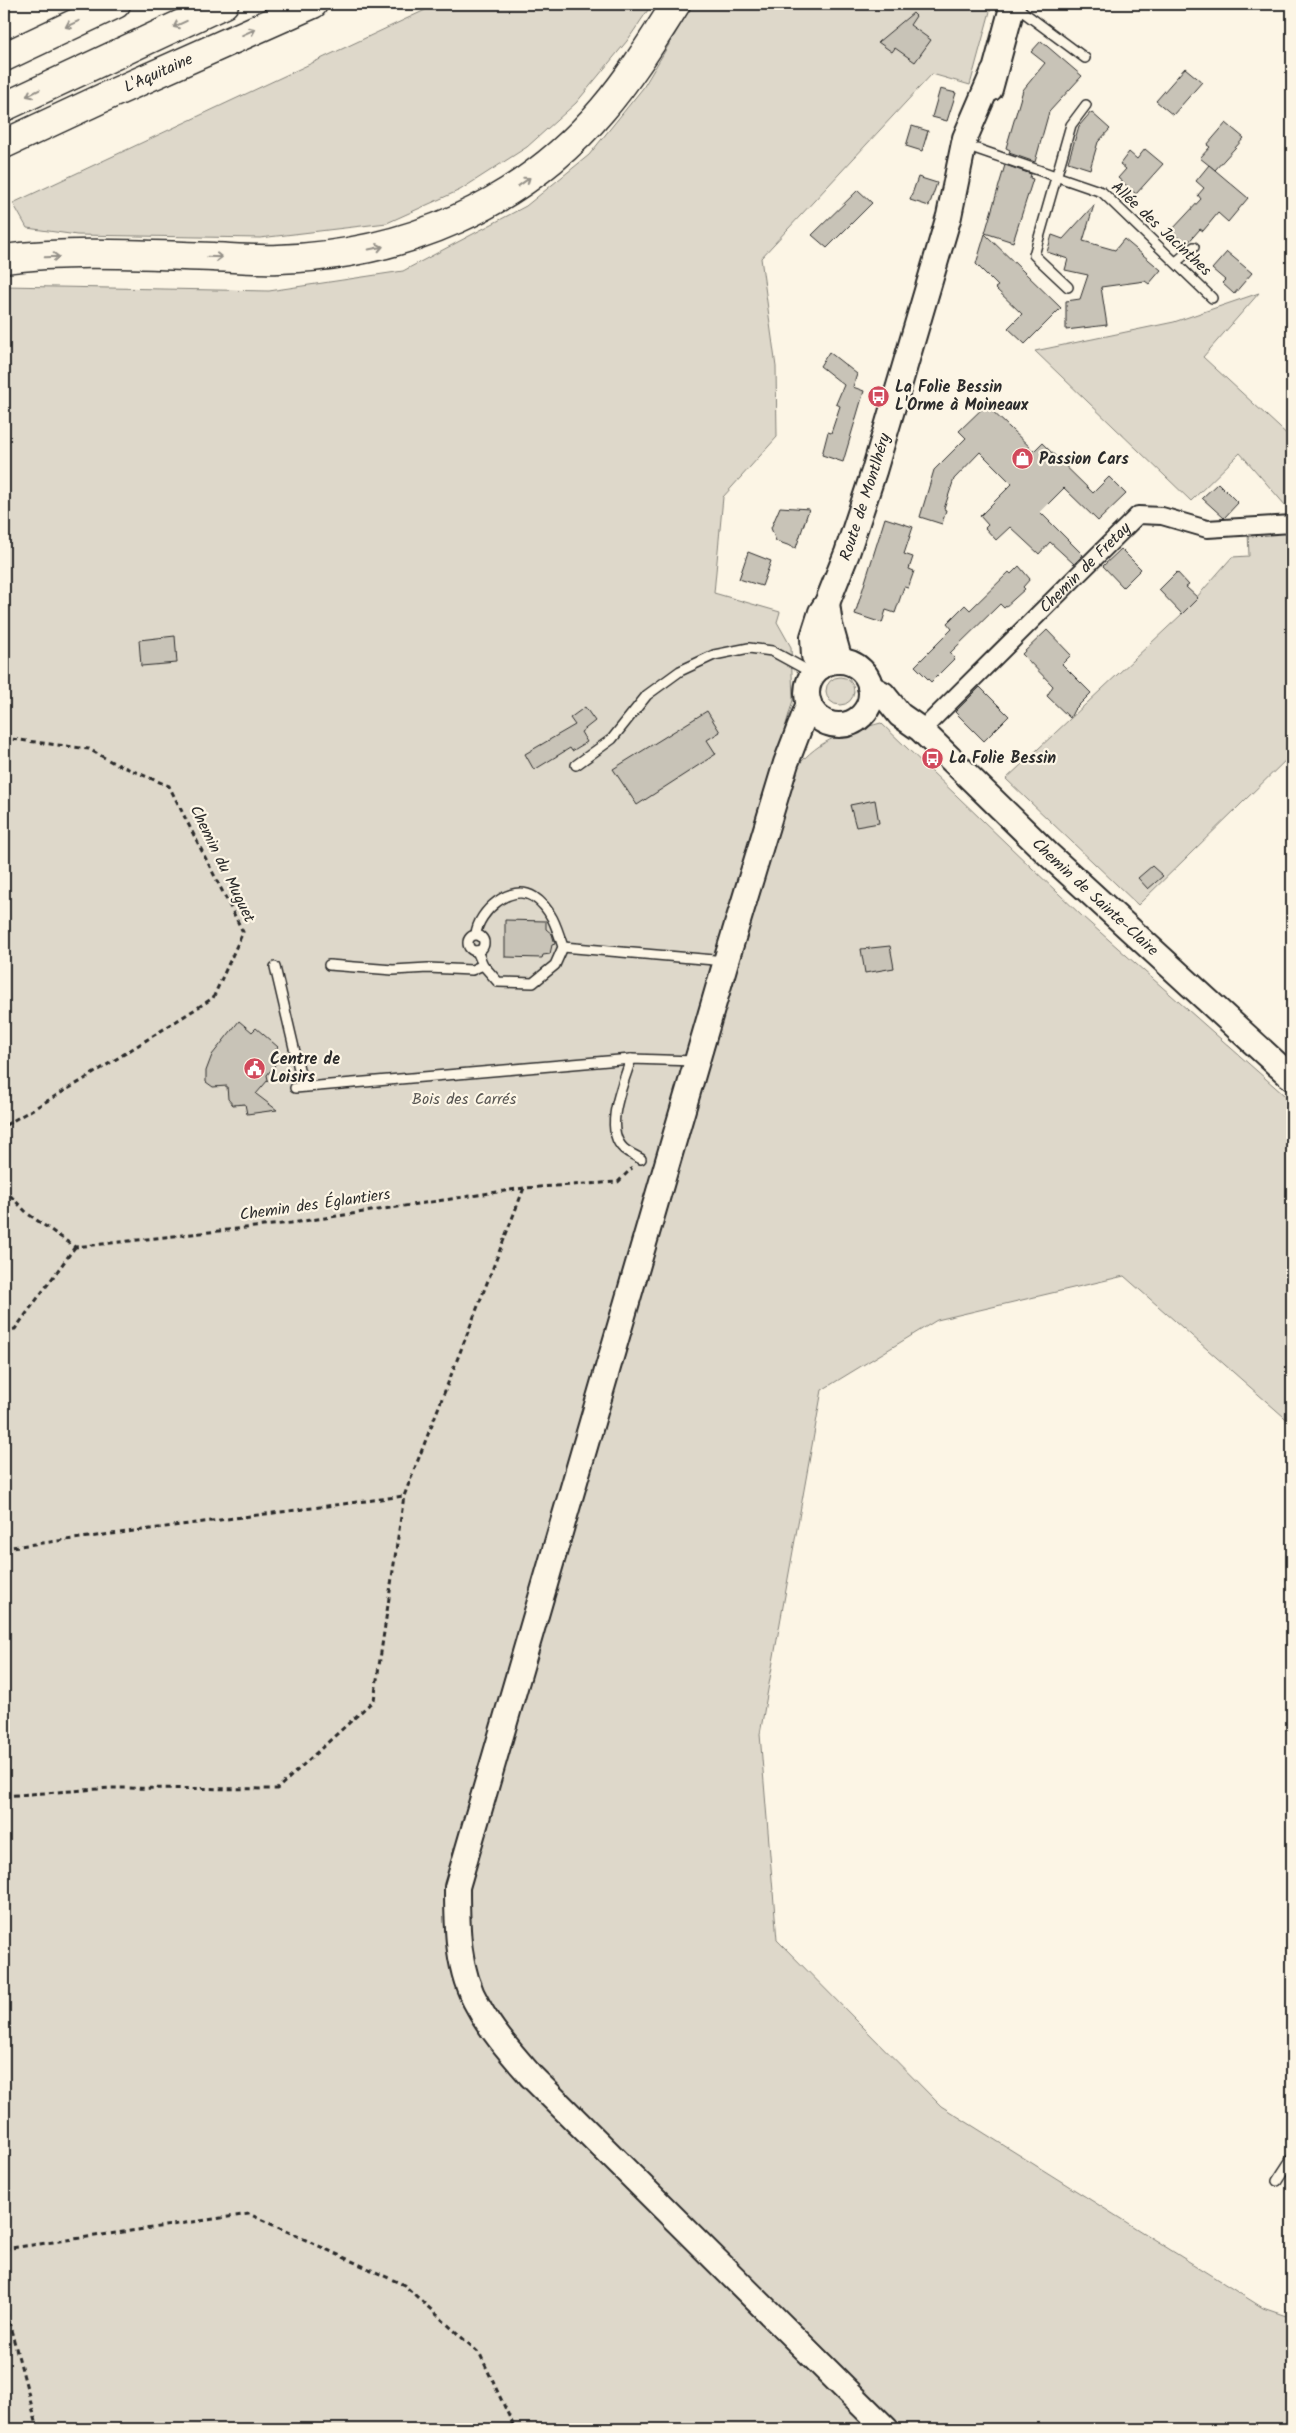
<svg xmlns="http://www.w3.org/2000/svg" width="1296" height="2433" font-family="Kalam,sans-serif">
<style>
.green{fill:#ded8ca;stroke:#84827a}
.building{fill:#c8c3b7;stroke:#2b2b2b}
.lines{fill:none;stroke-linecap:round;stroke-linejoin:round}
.lane-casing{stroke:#2b2b2b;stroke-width:12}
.street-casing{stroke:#2b2b2b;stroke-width:20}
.secondary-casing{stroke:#2b2b2b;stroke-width:28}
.highway-casing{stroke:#2b2b2b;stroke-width:31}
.path{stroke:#2b2b2b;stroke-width:3;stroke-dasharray:5 4;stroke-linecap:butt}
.lane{stroke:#fcf5e5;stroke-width:9}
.street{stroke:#fcf5e5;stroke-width:16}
.secondary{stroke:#fcf5e5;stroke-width:24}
.highway{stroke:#fcf5e5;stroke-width:28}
.oneway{stroke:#949088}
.labels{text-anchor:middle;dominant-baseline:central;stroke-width:4.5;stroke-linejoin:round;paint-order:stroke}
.street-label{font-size:16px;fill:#2b2b2b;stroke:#fcf5e5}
.poi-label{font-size:16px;font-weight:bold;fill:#2b2b2b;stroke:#fcf5e5;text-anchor:start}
.park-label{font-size:16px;fill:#585653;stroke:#fcf5e5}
</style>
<rect width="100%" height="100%" fill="#fcf5e5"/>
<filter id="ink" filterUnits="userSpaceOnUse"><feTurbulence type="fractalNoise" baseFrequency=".02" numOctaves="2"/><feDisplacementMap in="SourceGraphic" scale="10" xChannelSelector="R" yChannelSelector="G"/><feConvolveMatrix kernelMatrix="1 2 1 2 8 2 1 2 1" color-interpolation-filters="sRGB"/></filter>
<g filter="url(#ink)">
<g class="green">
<path d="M438,4H652L627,41L576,103L527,147L460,190L387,223L260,238L77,235L27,228L13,203Z"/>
<path d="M693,4H992L970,85L932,74L761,258L776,367L777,437L723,497L714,593L780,612L777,622L791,647L793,700L776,759L796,768C820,738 846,732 881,723L1083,917L1292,1102V1424L1124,1276L937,1320L822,1390L760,1734L777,1940L941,2106L1263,2308L1292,2318V2429H4V286L269,291L403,271L526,206L589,155L643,88Z"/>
<path d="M1259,293L1203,357L1292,439V513L1240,453L1191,501L1035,351L1174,322Z"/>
<path d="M1292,530V754L1138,905L1006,779L1182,614L1232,557L1249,556L1248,532Z"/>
<circle cx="840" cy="691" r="14"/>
</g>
<g class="building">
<path d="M913,13L916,16L910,25L931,40L915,62L895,48L892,52L878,42Z"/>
<path d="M1041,41L1082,76L1049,112L1035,162L1009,153L1010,150L1006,148L1023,90L1045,63L1031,52Z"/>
<path d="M1185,68L1202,82L1173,115L1156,101Z"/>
<path d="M940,89L956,93L947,121L932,117Z"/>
<path d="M1091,112L1110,129L1098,142L1090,169L1068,162L1079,126Z"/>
<path d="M1226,123L1244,138L1215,170L1200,158L1210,147L1207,145Z"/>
<path d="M912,126L928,131L922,151L906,146Z"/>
<path d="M1145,149L1163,164L1136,194L1118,178L1126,169L1120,164L1129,152L1137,159Z"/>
<path d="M1005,165L1031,174L1030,178L1033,179L1013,242L985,233Z"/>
<path d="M1209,165L1248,198L1228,222L1218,213L1203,231L1200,229L1186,245L1171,231L1201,199L1198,195L1204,188L1196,181Z"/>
<path d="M918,177L937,183L929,206L910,200Z"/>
<path d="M858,190L872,203L827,248L812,235Z"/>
<path d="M1094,205L1083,241L1115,250L1124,239L1161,270L1149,284L1145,281L1101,287L1107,325L1066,330V301L1080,299L1088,275L1065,270L1068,259L1047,252L1052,235L1063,239Z"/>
<path d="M985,234L1061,308L1025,344L1008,328L1022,314L995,288L998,286L976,264Z"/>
<path d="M1227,252L1252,273L1234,294L1222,283L1225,280L1212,269Z"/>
<path d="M829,352L857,374L853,387L864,391L843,462L822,455L828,432L831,433L840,406L836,404L844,385L820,366Z"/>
<path d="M986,405L1034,451L1042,443L1093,493L1109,477L1126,494L1098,521L1064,488L1040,512L1083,555L1074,564L1050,542L1039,554L1010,527L996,540L985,528L988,525L980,516L1012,484L980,452L954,479L944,509L946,510L942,524L920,517L934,470L966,438L959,431Z"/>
<path d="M1218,483L1238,503L1224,518L1202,498Z"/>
<path d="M780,507L809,509L796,548L776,541L771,528Z"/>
<path d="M885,518L913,527L904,554L913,557L909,569L914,571L908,588L904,587L895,613L886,610L882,623L855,614Z"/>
<path d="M1121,549L1141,569L1123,587L1103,566Z"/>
<path d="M748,552L771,561L762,586L739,579Z"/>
<path d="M1019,566L1030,579L1023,587L1025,589L1004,608L1000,604L950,653L955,658L931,682L915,666L952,629L947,623L965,605L970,610L1009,572L1011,574Z"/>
<path d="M1177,572L1189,585L1186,587L1198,598L1182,614L1159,590Z"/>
<path d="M1047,630L1071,655L1062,664L1091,693L1074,710L1070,718L1047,696L1053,686L1022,654Z"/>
<path d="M175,636L177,663L141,666L139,640Z"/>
<path d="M980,687L1009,716L984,741L955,712Z"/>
<path d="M585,707L595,721L581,732L587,742L572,751L570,748L534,770L525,754L575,725L570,718Z"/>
<path d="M707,711L720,732L707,740L716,754L637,805L613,769Z"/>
<path d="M875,800L879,823L856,827L850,805Z"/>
<path d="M1152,866L1163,876L1148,889L1138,878Z"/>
<path d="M505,920L546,921V929L552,934L555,944L552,945L550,954L543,955L542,958L505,957Z"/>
<path d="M890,946L894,968L865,973L861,949Z"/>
<path d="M239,1021L252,1032L256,1028L278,1047L275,1050L282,1056L267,1075L268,1080L256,1094L277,1110L247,1114L245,1104L233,1105L228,1099L227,1086L213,1087L206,1082V1071L212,1055Z"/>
</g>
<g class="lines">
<defs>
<g id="lane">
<path d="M1015,6L1085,58"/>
<path d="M977,149L1102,192L1212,298"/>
<path d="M1176,262L1194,247"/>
<path d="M1068,287L1034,255L1071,125L1086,105"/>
<path d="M576,765L612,739L647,695L680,671L714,655L749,648L772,651L814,674"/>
<path d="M476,934C478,912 511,882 534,897C551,908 557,928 563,947L555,965L533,983L498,982L483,965L477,951"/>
<circle cx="476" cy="943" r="8"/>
<path d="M563,947L726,961"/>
<path d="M329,965L393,970L428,968L472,970L483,965"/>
<path d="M275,967L303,1086"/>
<path d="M631,1059C624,1082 602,1129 624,1149C629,1153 636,1156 641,1159"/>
<path d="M295,1088L631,1059L695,1061"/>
<path d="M1277,2181L1292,2158"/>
</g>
<g id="street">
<path id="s1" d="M920,729L931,721L1138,515L1162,516L1207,529L1292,524"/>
</g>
<g id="secondary">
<path d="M990,89L1013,4"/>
<path d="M827,603L830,625L840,661"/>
<circle cx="839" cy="693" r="32"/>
<path id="s2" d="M821,667L814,656L813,637L821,612L827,603L847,553L874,471L949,216L965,138L993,73"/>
<path id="s3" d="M870,687L883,694L900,715L920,729L1048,854L1292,1078"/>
<path d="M809,703L786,763L726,961L457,1887C457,1926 457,1971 478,2006C492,2032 512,2054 531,2076L886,2429"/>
</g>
<g id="highway">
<path d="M4,57L116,4"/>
<path d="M4,107L224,4"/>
<path id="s4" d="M4,144L109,95L313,4"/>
<path d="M4,259C72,250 145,255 213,257C235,258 257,260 279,259C404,255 521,206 603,109C631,76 653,40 676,4"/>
</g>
</defs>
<use href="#lane" class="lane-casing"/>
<use href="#street" class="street-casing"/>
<use href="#secondary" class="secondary-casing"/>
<use href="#highway" class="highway-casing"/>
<g class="path">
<path d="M4,738L89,749L112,762L169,786L243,932L213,998L83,1080L4,1126"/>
<path d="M4,1189L28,1214L75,1247L291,1223L524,1188L618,1182L632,1168"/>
<path d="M4,1330L15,1329L75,1247"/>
<path d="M4,1548L404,1496"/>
<path d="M4,1796L111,1788L277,1789L374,1700L404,1496L524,1188"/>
<path d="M4,2249L249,2214L404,2285L480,2354L515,2429"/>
<path d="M4,2304L38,2429"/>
</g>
<use href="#lane" class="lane"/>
<use href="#street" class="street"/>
<use href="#secondary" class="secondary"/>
<use href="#highway" class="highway"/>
</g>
<defs><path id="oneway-shaft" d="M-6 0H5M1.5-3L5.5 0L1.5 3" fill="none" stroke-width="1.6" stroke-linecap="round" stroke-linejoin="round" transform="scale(1.25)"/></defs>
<g class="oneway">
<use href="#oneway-shaft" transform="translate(72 24) rotate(155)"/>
<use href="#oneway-shaft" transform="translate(180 24) rotate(155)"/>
<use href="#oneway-shaft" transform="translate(249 32) rotate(-24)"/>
<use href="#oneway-shaft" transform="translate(33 93) rotate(154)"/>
<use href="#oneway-shaft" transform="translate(524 182) rotate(-36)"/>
<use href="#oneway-shaft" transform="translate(376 248) rotate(-12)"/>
<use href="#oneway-shaft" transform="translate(52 257) rotate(-2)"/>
<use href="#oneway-shaft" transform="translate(215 257) rotate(2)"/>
</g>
</g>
<defs>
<symbol id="bus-disc" viewBox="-11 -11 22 22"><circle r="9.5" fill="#d1495b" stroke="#fcf5e5"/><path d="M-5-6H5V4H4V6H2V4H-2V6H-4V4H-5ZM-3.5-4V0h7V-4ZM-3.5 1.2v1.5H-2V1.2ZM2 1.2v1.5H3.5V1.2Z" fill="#fff"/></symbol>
<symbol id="shop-disc" viewBox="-11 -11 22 22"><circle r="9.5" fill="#d1495b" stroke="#fcf5e5"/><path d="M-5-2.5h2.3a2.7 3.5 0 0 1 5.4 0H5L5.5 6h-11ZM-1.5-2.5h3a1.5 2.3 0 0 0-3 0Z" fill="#fff"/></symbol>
<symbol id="civic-disc" viewBox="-11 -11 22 22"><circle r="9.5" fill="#d1495b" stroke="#fcf5e5"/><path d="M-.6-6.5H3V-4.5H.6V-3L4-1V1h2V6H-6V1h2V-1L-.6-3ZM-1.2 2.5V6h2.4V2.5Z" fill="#fff"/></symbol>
</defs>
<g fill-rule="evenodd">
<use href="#bus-disc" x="866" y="384" width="25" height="25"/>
<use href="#shop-disc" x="1010" y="446" width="25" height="25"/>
<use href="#bus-disc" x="920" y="746" width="25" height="25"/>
<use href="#civic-disc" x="242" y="1056" width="25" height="25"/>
</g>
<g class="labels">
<g class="street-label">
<text stroke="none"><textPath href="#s4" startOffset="170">L'Aquitaine</textPath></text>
<text transform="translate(1161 229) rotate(43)">Allée des Jacinthes</text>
<text stroke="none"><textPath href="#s2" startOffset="182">Route de Montlhéry</textPath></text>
<text stroke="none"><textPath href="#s1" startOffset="231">Chemin de Fretay</textPath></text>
<text transform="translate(222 864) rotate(64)">Chemin du Muguet</text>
<text stroke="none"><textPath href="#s3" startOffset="309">Chemin de Sainte-Claire</textPath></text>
<text transform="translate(315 1205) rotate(-8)">Chemin des Églantiers</text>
</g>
<g class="poi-label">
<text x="895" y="387">La Folie Bessin<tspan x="895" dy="18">L'Orme à Moineaux</tspan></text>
<text x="1039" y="459">Passion Cars</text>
<text x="949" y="758">La Folie Bessin</text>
<text x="270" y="1059">Centre de<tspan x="270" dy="18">Loisirs</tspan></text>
</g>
<g class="park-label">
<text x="464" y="1099">Bois des Carrés</text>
</g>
</g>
<rect width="1296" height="2433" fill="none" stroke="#fcf5e5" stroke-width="20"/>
<rect x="10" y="10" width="1276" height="2413" fill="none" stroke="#2b2b2b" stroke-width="2" filter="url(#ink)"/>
</svg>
